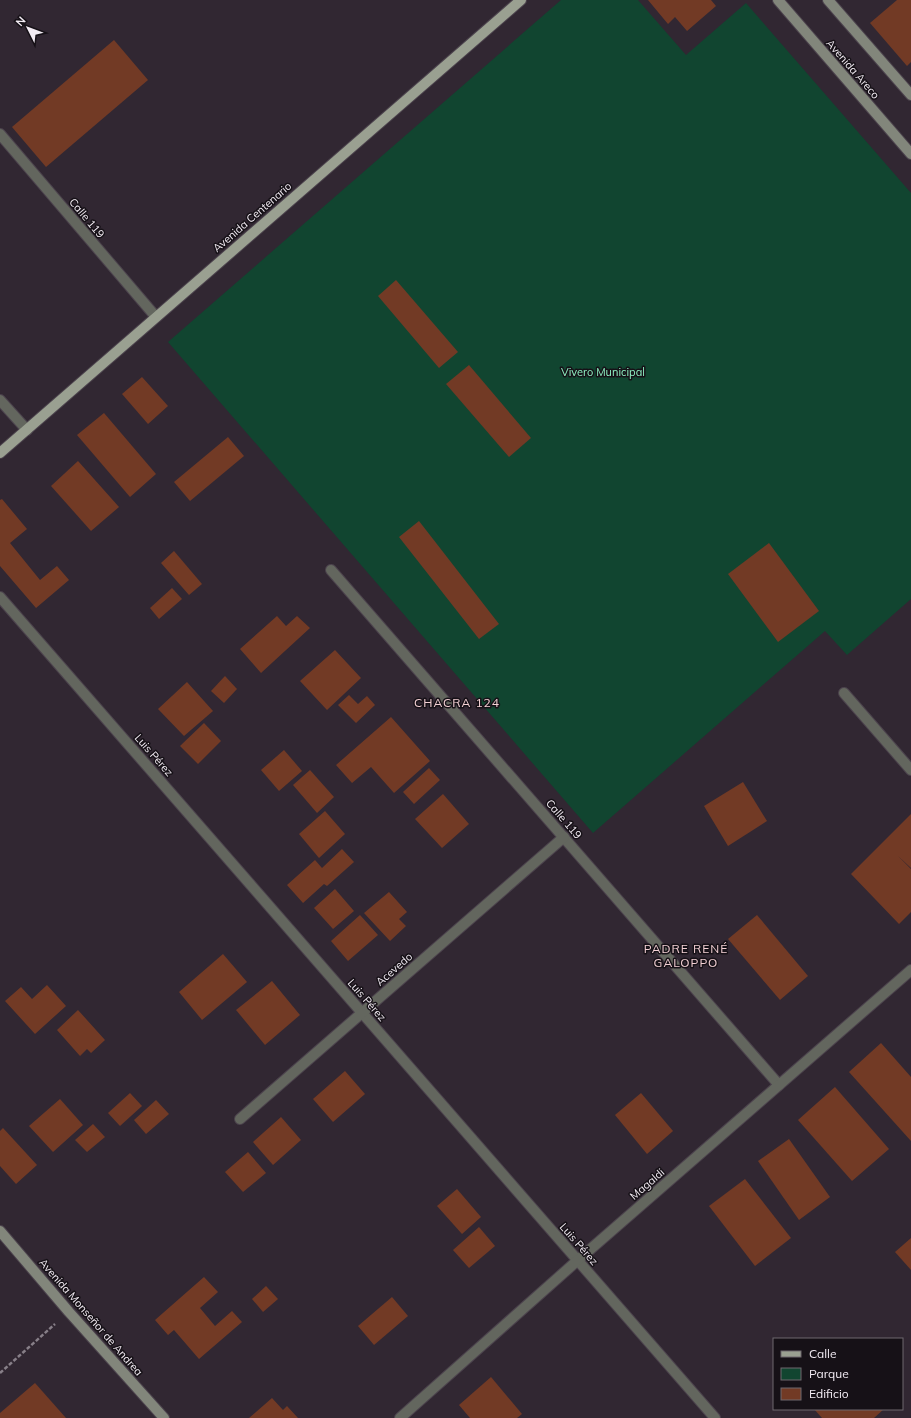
<svg xmlns="http://www.w3.org/2000/svg" width="911" height="1418" font-family="Mulish,sans-serif">
<style>
.green{fill:#114530}
.building{fill:#723a25}
.lines{fill:none;stroke-linecap:round;stroke-linejoin:round}
.street-casing{stroke:#4c434d;stroke-width:12}
.secondary-casing{stroke:#4c434d;stroke-width:12}
.primary-casing{stroke:#4c434d;stroke-width:12}
.path{stroke:#877f88;stroke-width:2.5;stroke-dasharray:4 2;stroke-linecap:butt}
.street{stroke:#63665e;stroke-width:10}
.secondary{stroke:#82867b;stroke-width:10}
.primary{stroke:#9aa091;stroke-width:10}
.labels{text-anchor:middle;dominant-baseline:central;stroke-width:3;stroke-linejoin:round;paint-order:stroke}
.street-label{font-size:11px;fill:#f3ecf4;stroke:#161117}
.park-label{font-size:11px;fill:#8ff3c4;stroke:#161117}
.neighbourhood-label{font-size:12px;letter-spacing:1px;fill:#f4d1d5;stroke:#161117}
</style>
<rect width="100%" height="100%" fill="#312732"/>
<path class="green" d="M561,0H638L686,55L746,3L911,193V599L847,655L825,631L593,833L168,342Z"/>
<g class="building">
<path d="M648,0H711L716,6L687,31L675,17L668,24Z"/>
<path d="M897,0H911V62L907,66L870,23Z"/>
<path d="M114,40L148,80L46,167L12,127Z"/>
<path d="M396,280L458,352L439,368L378,296Z"/>
<path d="M469,365L531,438L509,457L446,384Z"/>
<path d="M142,377L168,406L148,424L122,394Z"/>
<path d="M104,413L156,474L130,497L77,435Z"/>
<path d="M228,437L244,456L190,501L174,482Z"/>
<path d="M78,461L119,507L91,531L51,486Z"/>
<path d="M2,499L27,529L10,543L40,580L57,566L69,580L36,608L0,566V500Z"/>
<path d="M419,521L499,624L479,639L399,537Z"/>
<path d="M769,543L819,611L778,642L728,574Z"/>
<path d="M174,551L202,584L189,595L161,563Z"/>
<path d="M172,588L182,599L159,619L150,608Z"/>
<path d="M277,616L286,626L297,616L310,628L261,673L240,649Z"/>
<path d="M335,650L361,678L327,710L300,681Z"/>
<path d="M225,676L237,689L224,703L211,691Z"/>
<path d="M187,682L213,711L184,736L158,709Z"/>
<path d="M349,695L358,704L367,696L375,705L356,723L338,705Z"/>
<path d="M391,717L430,761L394,793L371,767L352,783L336,765Z"/>
<path d="M204,723L221,741L198,764L180,746Z"/>
<path d="M284,750L302,771L279,791L261,770Z"/>
<path d="M429,768L440,780L414,804L403,792Z"/>
<path d="M310,770L334,797L317,813L293,785Z"/>
<path d="M743,782L767,821L728,846L704,806Z"/>
<path d="M443,794L469,824L442,848L415,819Z"/>
<path d="M325,811L345,834L319,858L299,834Z"/>
<path d="M911,814V868L898,856L911,869V912L899,924L851,874Z"/>
<path d="M342,849L354,862L327,886L324,884L303,903L287,885L315,860L322,868Z"/>
<path d="M335,889L354,911L333,929L314,908Z"/>
<path d="M389,892L407,912L399,919L406,926L390,941L364,913Z"/>
<path d="M360,915L378,935L348,961L331,941Z"/>
<path d="M757,915L808,976L780,1000L728,939Z"/>
<path d="M223,954L247,982L202,1020L179,992Z"/>
<path d="M272,981L300,1015L265,1045L236,1010Z"/>
<path d="M47,985L66,1006L35,1034L5,1001L21,987L32,999Z"/>
<path d="M78,1010L105,1040L91,1053L87,1049L80,1056L57,1030Z"/>
<path d="M881,1043L911,1077V1141L849,1072Z"/>
<path d="M345,1071L365,1094L333,1122L313,1099Z"/>
<path d="M835,1087L889,1149L852,1181L798,1120Z"/>
<path d="M130,1093L142,1106L120,1126L108,1113Z"/>
<path d="M641,1093L673,1131L647,1154L615,1115Z"/>
<path d="M60,1099L83,1125L53,1152L29,1126Z"/>
<path d="M156,1100L169,1114L146,1134L134,1120Z"/>
<path d="M281,1117L301,1140L273,1165L253,1142Z"/>
<path d="M93,1124L105,1137L87,1152L75,1140Z"/>
<path d="M3,1128L37,1165L16,1184L0,1166V1131Z"/>
<path d="M789,1139L830,1197L799,1220L758,1161Z"/>
<path d="M248,1152L266,1173L243,1192L225,1172Z"/>
<path d="M745,1179L791,1238L755,1266L709,1206Z"/>
<path d="M457,1189L481,1217L462,1234L437,1206Z"/>
<path d="M479,1227L495,1246L469,1268L453,1250Z"/>
<path d="M911,1238V1270L895,1252Z"/>
<path d="M204,1277L218,1292L200,1308L215,1326L232,1311L242,1322L199,1359L174,1330L168,1335L155,1320Z"/>
<path d="M266,1286L278,1299L263,1312L252,1299Z"/>
<path d="M392,1297L408,1316L374,1345L358,1326Z"/>
<path d="M491,1377L522,1414L517,1418H470L459,1405Z"/>
<path d="M35,1383L66,1418H0V1413Z"/>
<path d="M272,1398L283,1410L287,1406L298,1418H249Z"/>
<path d="M814,1409H884L874,1418H822Z"/>
</g>
<g class="lines">
<defs>
<g id="street">
<path d="M0,134L156,317"/>
<path d="M0,400L27,430"/>
<path d="M331,570L779,1085"/>
<path d="M0,597L715,1418"/>
<path d="M844,693L911,770"/>
<path d="M240,1119L564,837"/>
<path d="M400,1418L578,1260L911,970"/>
</g>
<g id="secondary">
<path d="M778,0L911,154"/>
<path d="M828,0L911,95"/>
<path d="M0,1231L69,1312L164,1418"/>
</g>
<path id="primary" d="M0,453L521,0"/>
</defs>
<use href="#street" class="street-casing"/>
<use href="#secondary" class="secondary-casing"/>
<use href="#primary" class="primary-casing"/>
<path class="path" d="M0,1373L55,1324"/>
<use href="#street" class="street"/>
<use href="#secondary" class="secondary"/>
<use href="#primary" class="primary"/>
</g>
<g class="labels">
<g class="street-label">
<text transform="translate(853 69) rotate(49)">Avenida Areco</text>
<text transform="translate(252 217) rotate(-41)">Avenida Centenario</text>
<text transform="translate(87 218) rotate(50)">Calle 119</text>
<text transform="translate(154 755) rotate(49)">Luis Pérez</text>
<text transform="translate(564 819) rotate(49)">Calle 119</text>
<text transform="translate(394 969) rotate(-41)">Acevedo</text>
<text transform="translate(367 1000) rotate(49)">Luis Pérez</text>
<text transform="translate(647 1184) rotate(-41)">Magaldi</text>
<text transform="translate(579 1244) rotate(49)">Luis Pérez</text>
<text transform="translate(91 1317) rotate(49)">Avenida Monseñor de Andrea</text>
</g>
<g class="park-label">
<text x="603" y="372">Vivero Municipal</text>
</g>
<g class="neighbourhood-label">
<text x="457" y="702">CHACRA 124</text>
<text x="686" y="948">PADRE RENÉ<tspan x="686" dy="14">GALOPPO</tspan></text>
</g>
</g>
<rect x="773" y="1338" width="130" height="72" fill="#161117" stroke="#6e696f"/>
<rect x="781" y="1351" width="20" height="6" fill="#9aa091" stroke="#6e696f"/>
<text x="809" y="1358" font-size="12" fill="#f3ecf4">Calle</text>
<rect x="781" y="1368" width="20" height="12" fill="#114530" stroke="#6e696f"/>
<text x="809" y="1378" font-size="12" fill="#f3ecf4">Parque</text>
<rect x="781" y="1388" width="20" height="12" fill="#723a25" stroke="#6e696f"/>
<text x="809" y="1398" font-size="12" fill="#f3ecf4">Edificio</text>
<g transform="translate(28 28) rotate(312)" stroke="#161117" stroke-width="3" paint-order="stroke">
<path d="M0-3L7 15L0 10L-7 15Z" fill="#f3ecf4"/>
<text y="-6" font-size="11" font-weight="bold" text-anchor="middle" fill="#f3ecf4">N</text>
</g>
</svg>
